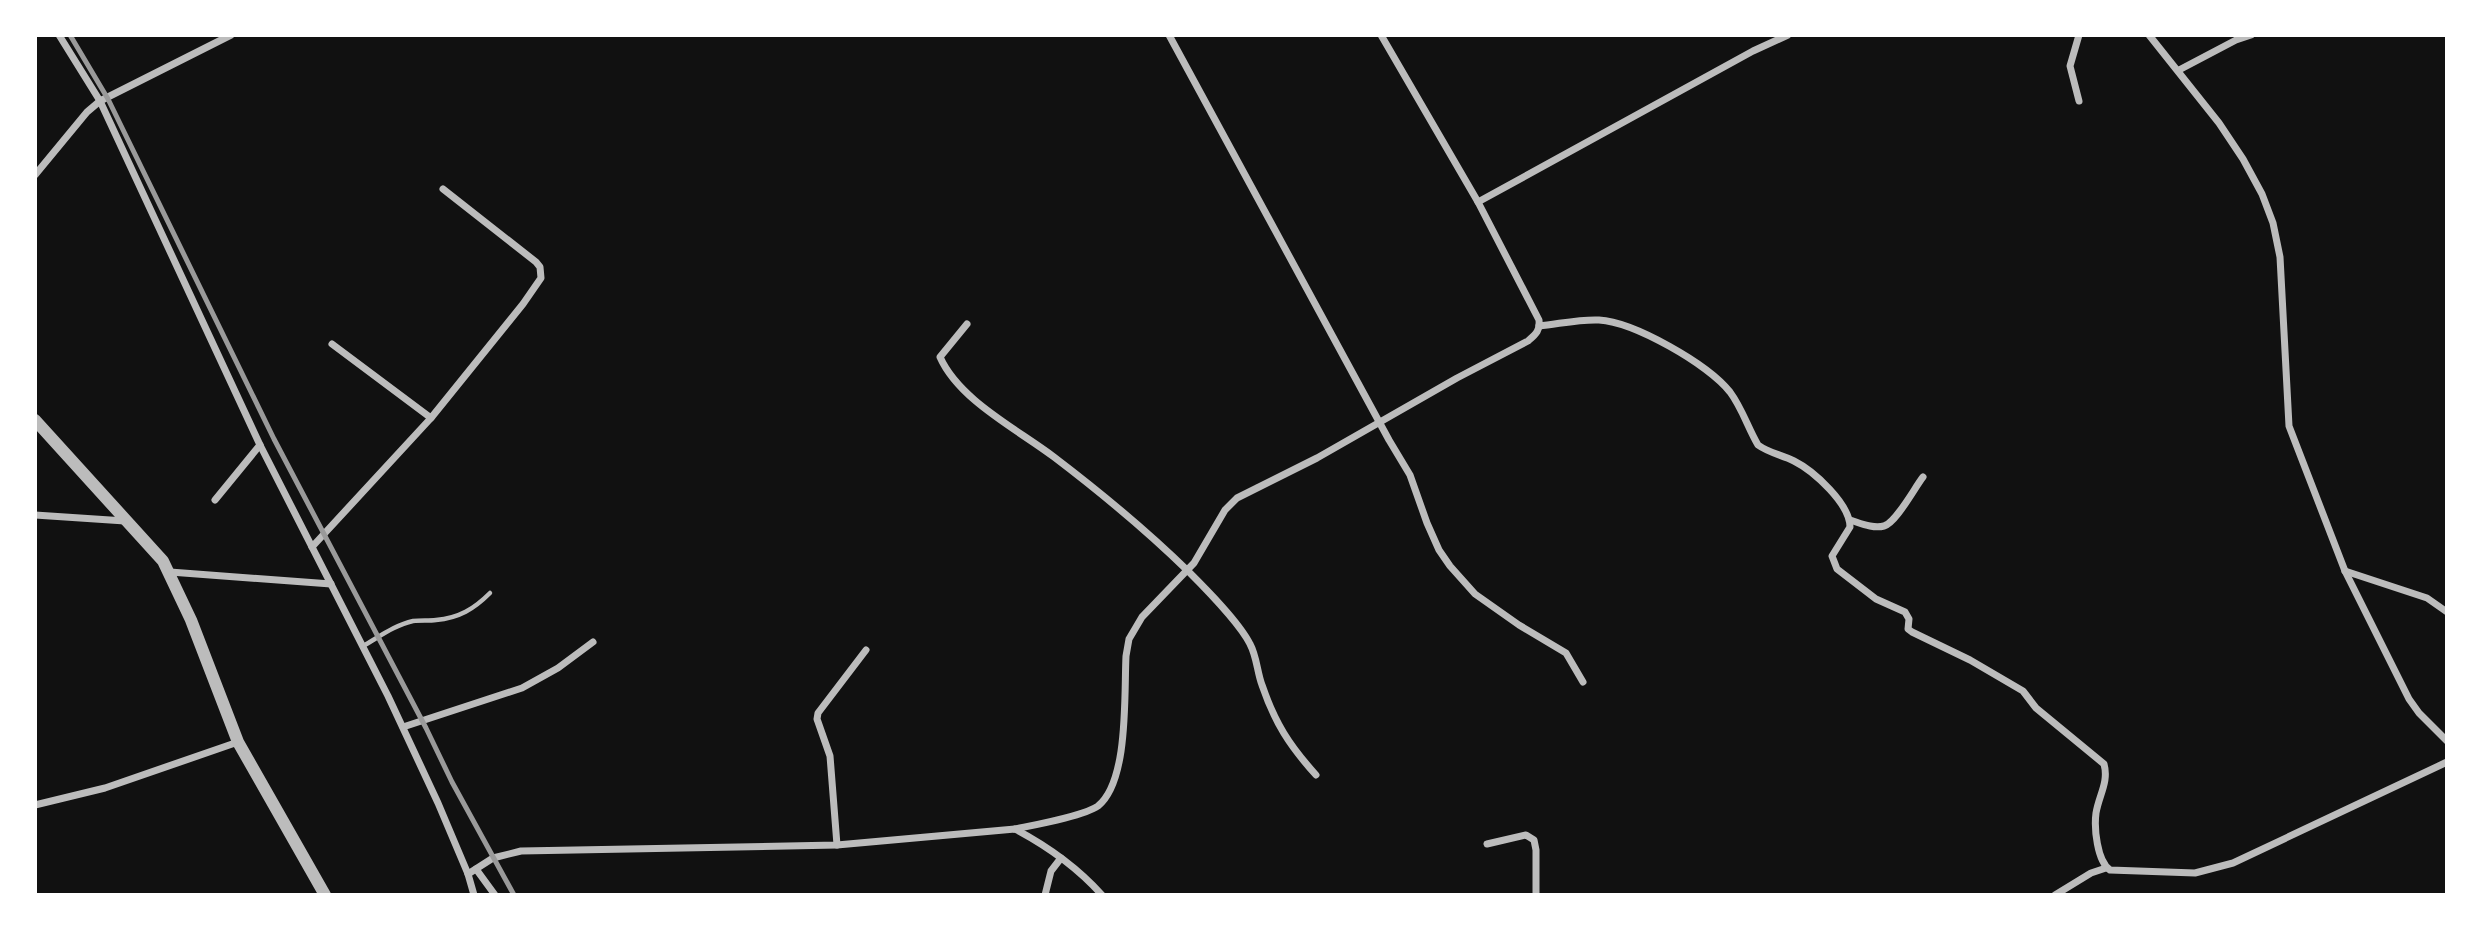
<svg xmlns="http://www.w3.org/2000/svg" width="2482" height="930" font-family="'Space Grotesk',sans-serif">
<style>
.lines{fill:none;stroke-linecap:round;stroke-linejoin:round}
.service{stroke:#bcbcbc;stroke-width:4.5}
.minor{stroke:#bcbcbc;stroke-width:7}
.tertiary{stroke:#bcbcbc;stroke-width:12}
.rail{stroke:#9a9a9a;stroke-width:5}
</style>
<rect width="100%" height="100%" fill="#111"/>
<g class="lines">
<path class="service" d="M363,646C379,637 395,625 413,621C421,620 429,621 436,620C459,618 474,609 490,593"/>
<g class="minor">
<path d="M59,35L100,101L260,445L388,696L438,803L468,874L474,895"/>
<path d="M1169,35L1389,440L1410,475L1427,523L1439,550L1450,566L1475,594L1519,625L1566,653L1583,682"/>
<path d="M1381,35L1478,202"/>
<path d="M2079,35L2070,66L2079,101"/>
<path d="M2149,35L2219,123L2243,159L2262,194L2273,223L2280,257L2289,426L2345,571L2409,699L2419,713L2447,741"/>
<path d="M2179,70L2236,40L2251,35"/>
<path d="M35,175L87,112L100,101L231,35"/>
<path d="M967,324L940,357C959,400 1017,429 1054,457C1100,492 1147,531 1188,571C1206,589 1239,622 1250,644C1257,657 1257,672 1262,685C1275,723 1289,745 1316,775"/>
<path d="M1539,326C1559,324 1580,319 1599,320C1634,322 1708,364 1730,392C1742,408 1748,428 1758,445C1769,453 1782,455 1794,461C1814,471 1850,504 1850,527L1832,556L1837,569L1876,599L1905,612L1909,619L1908,629L1912,632L1970,660L2023,691L2036,708L2104,764C2109,782 2099,795 2096,813C2094,828 2097,861 2110,870L2195,873L2233,863L2447,762"/>
<path d="M332,344L431,418"/>
<path d="M215,500L260,445"/>
<path d="M35,515L125,521"/>
<path d="M1850,520C1860,523 1873,529 1884,526C1896,523 1915,487 1923,477"/>
<path d="M312,547L431,418L523,304L541,278L540,267L536,262L443,189"/>
<path d="M2345,571L2427,598L2447,612"/>
<path d="M170,572L331,584"/>
<path d="M403,727L522,688L558,668L593,642"/>
<path d="M35,805L105,788L238,742"/>
<path d="M1015,829C1034,825 1084,816 1098,806C1129,781 1124,694 1126,656L1129,639L1142,617L1194,563L1225,510L1237,498L1317,458L1457,378L1528,341C1536,334 1540,331 1539,320L1478,202L1753,51L1788,35"/>
<path d="M1487,844L1526,835L1534,840L1536,850V895"/>
<path d="M837,845L830,756L817,719L818,713L866,650"/>
<path d="M476,869L495,895"/>
<path d="M468,874L493,858L521,851L837,845L1015,829C1047,846 1078,868 1102,895"/>
<path d="M1045,895L1051,871L1061,858"/>
<path d="M2055,895L2091,873L2106,868"/>
</g>
<path class="tertiary" d="M35,420L163,561L191,620L238,742L325,895"/>
<path class="rail" d="M70,35L108,99L274,439L426,728L452,782L514,895"/>
</g>
<rect width="2482" height="930" fill="none" stroke="#ffffff" stroke-width="74"/>
</svg>
